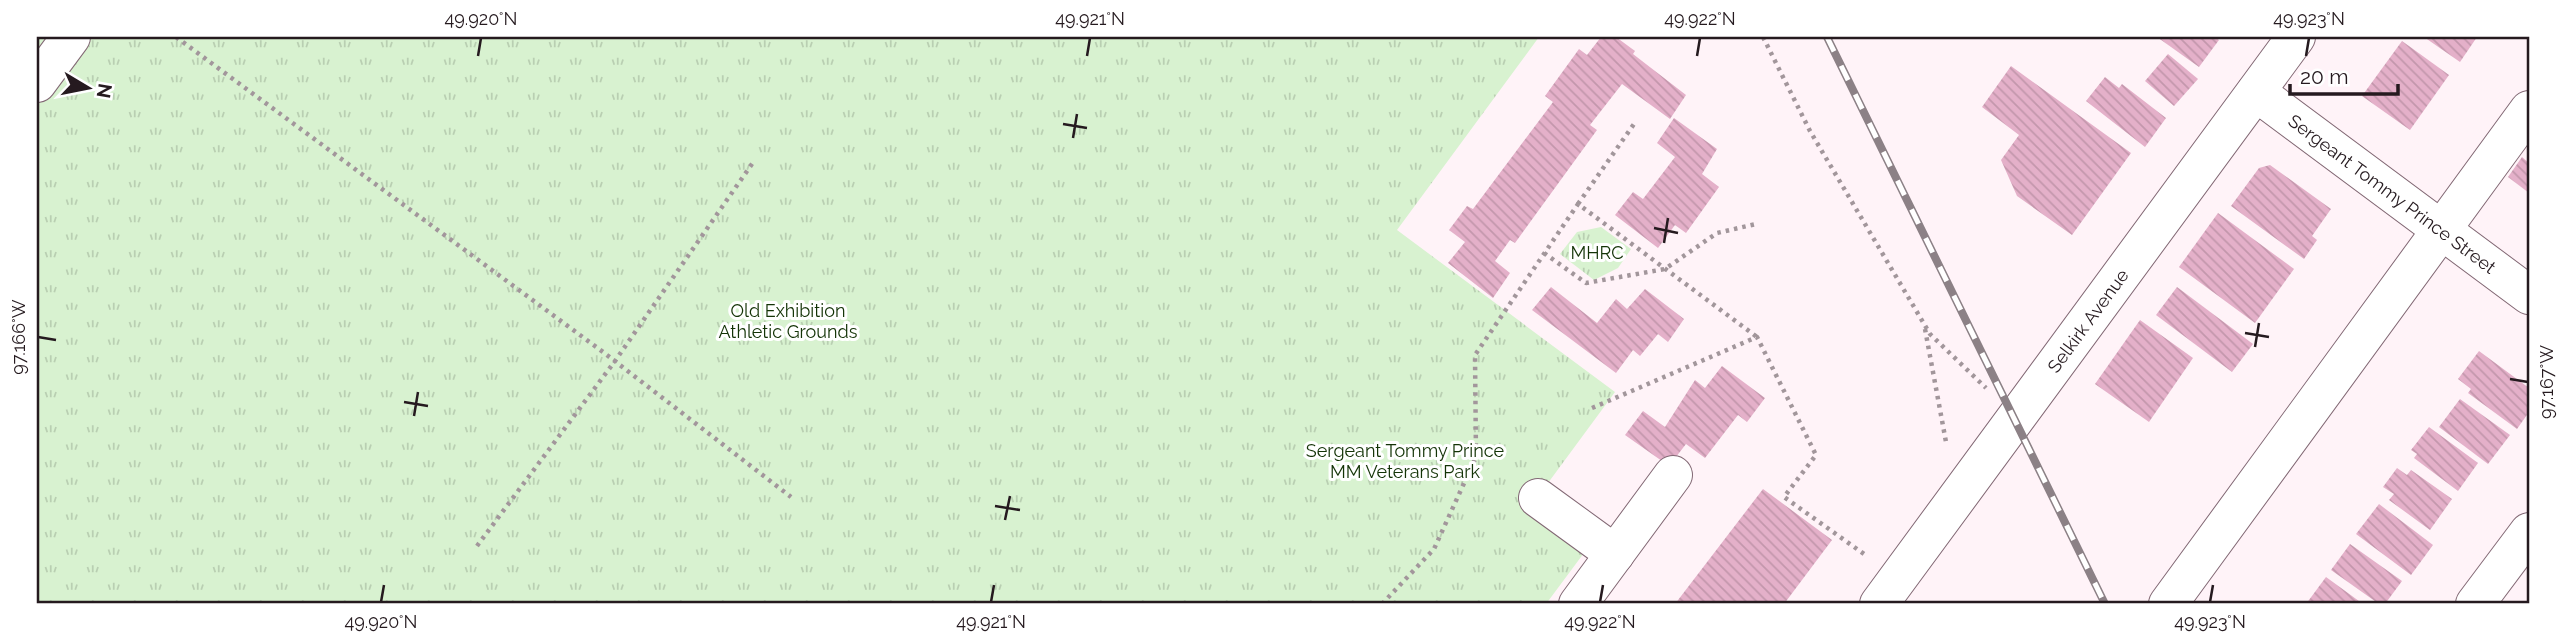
<svg xmlns="http://www.w3.org/2000/svg" width="2566" height="641" font-family="Raleway,sans-serif">
<style>
.park{fill:url(#park-tufts)}
.building{fill:url(#building-back-hatch)}
.lines{fill:none;stroke-linecap:round;stroke-linejoin:round}
.minor-casing{stroke:#826874;stroke-width:40}
.major-casing{stroke:#826874;stroke-width:40}
.path{stroke:#a2969b;stroke-width:4.5;stroke-dasharray:3.5 5;stroke-linecap:butt}
.minor{stroke:#fff;stroke-width:38}
.major{stroke:#fff;stroke-width:38}
.rail-casing{stroke:#8c8186;stroke-width:8}
.rail{stroke:#fff;stroke-width:5;stroke-dasharray:16;stroke-linecap:butt}
.ticks{fill:none;stroke:#251a1f;stroke-width:2.5}
.labels{text-anchor:middle;dominant-baseline:central;stroke-width:6;stroke-linejoin:round;paint-order:stroke}
.street-label{font-size:18px;fill:#251a1f;stroke:#fff}
.park-label{font-size:18px;fill:#133306;stroke:#fff}
.neatline{fill:none;stroke:#251a1f;stroke-width:2.5}
.ticks-label{font-size:18px;text-anchor:middle;fill:#251a1f}
</style>
<defs>
<pattern id="park-tufts" width="24" height="20" patternUnits="userSpaceOnUse" patternTransform="scale(1.75)"><rect width="24" height="20" fill="#d8f2d0"/><path d="M3 7l-1-3M5 7V3M7 7l1-3M15 17l-1-3M17 17v-4M19 17l1-3" fill="none" stroke="#b9cfb2"/></pattern>
<pattern id="building-back-hatch" width="6" height="6" patternUnits="userSpaceOnUse" patternTransform="scale(1.75)"><rect width="6" height="6" fill="#e4b0c9"/><path d="M-1 5l2 2M0 0l6 6M5-1l2 2" fill="none" stroke="#c397ac"/></pattern>
</defs>
<rect width="100%" height="100%" fill="#fff3f8"/>
<g class="park">
<path d="M37,37H1539L1397,230L1615,392L1548,483L1604,526L1546,604H37Z"/>
<path d="M1601,227L1631,249L1618,268L1594,280L1560,254L1577,232Z"/>
</g>
<g class="building">
<path d="M1601,37H1616L1635,51L1633,54L1686,95L1670,119L1622,84L1590,125L1597,130L1515,243L1510,240L1495,261L1510,273L1493,298L1448,263L1465,242L1449,230L1467,206L1473,209L1553,102L1545,96L1579,49L1587,55Z"/>
<path d="M2157,37H2215L2219,40L2199,67Z"/>
<path d="M2424,37H2477L2460,62Z"/>
<path d="M2402,41L2449,75L2410,130L2362,96Z"/>
<path d="M2168,54L2198,79L2174,106L2145,81Z"/>
<path d="M2011,66L2131,153L2072,235L2017,196L2001,160L2019,135L1982,107Z"/>
<path d="M2105,77L2119,88L2122,84L2166,118L2145,147L2086,101Z"/>
<path d="M1674,118L1717,149L1702,174L1719,187L1686,233L1675,225L1658,248L1615,215L1633,192L1643,199L1675,157L1657,143Z"/>
<path d="M2522,157L2529,163V193L2508,177Z"/>
<path d="M2270,165L2331,209L2312,236L2317,240L2304,259L2231,206L2259,168Z"/>
<path d="M2218,213L2294,269L2255,323L2179,267Z"/>
<path d="M1551,287L1597,323L1616,299L1627,309L1645,289L1684,319L1668,342L1658,334L1640,356L1633,350L1616,373L1532,310Z"/>
<path d="M2177,287L2253,344L2232,372L2156,315Z"/>
<path d="M2140,320L2193,358L2149,422L2095,384Z"/>
<path d="M2479,351L2529,388V412L2517,429L2468,393L2471,389L2458,379Z"/>
<path d="M1722,366L1765,398L1747,422L1738,415L1705,458L1686,444L1669,466L1625,435L1643,411L1665,427L1695,380L1705,388Z"/>
<path d="M2460,399L2510,435L2488,464L2439,427Z"/>
<path d="M2429,427L2478,463L2458,491L2414,458L2417,454L2411,450Z"/>
<path d="M2397,468L2407,475L2411,470L2452,499L2430,530L2389,500L2394,494L2383,487Z"/>
<path d="M1763,489L1832,540L1784,604H1675Z"/>
<path d="M2379,504L2433,545L2411,575L2356,534Z"/>
<path d="M2350,544L2402,581L2385,604H2379L2331,570Z"/>
<path d="M2326,577L2363,604H2306Z"/>
</g>
<g class="lines">
<defs>
<g id="minor">
<path d="M37,83L71,37"/>
<path id="s1" d="M2256,92L2529,295"/>
<path d="M1538,498L1615,554"/>
<path d="M1578,604L1673,475"/>
<path d="M2168,604L2529,110"/>
<path d="M2475,604L2529,532"/>
</g>
<g id="major">
<path id="s2" d="M1879,604L2296,37"/>
</g>
</defs>
<use href="#minor" class="minor-casing"/>
<use href="#major" class="major-casing"/>
<g class="path">
<path d="M176,37L603,352L791,497"/>
<path d="M1763,37L1810,131L1930,334L1986,388"/>
<path d="M1578,204L1634,124"/>
<path d="M1544,253L1586,283L1665,269L1717,233L1756,224"/>
<path d="M1925,329L1946,442"/>
<path d="M1592,408L1757,337L1816,455L1784,497L1864,554"/>
<path d="M477,546L615,361L754,161"/>
<path d="M1382,604L1434,549L1476,457L1475,355L1578,204L1757,337"/>
</g>
<use href="#minor" class="minor"/>
<use href="#major" class="major"/>
<defs>
<path id="rail" d="M1827,37L2105,604"/>
</defs>
<use href="#rail" class="rail-casing"/>
<use href="#rail" class="rail"/>
</g>
<path class="ticks" d="M478,56L481,38M1087,56L1090,38M1697,56L1700,38M2306,56L2309,38M1063,124L1087,128M1073,138L1077,114M1654,228L1678,233M1664,243L1668,218M2245,333L2269,337M38,337L56,340M2255,347L2259,323M2510,379L2528,382M404,402L428,406M414,416L418,392M995,506L1020,510M1005,520L1010,496M381,602L384,585M991,602L994,585M1600,602L1603,585M2210,602L2213,585"/>
<g class="labels">
<g class="street-label">
<text stroke="none"><textPath href="#s1" startOffset="170">Sergeant Tommy Prince Street</textPath></text>
<text stroke="none"><textPath href="#s2" startOffset="352">Selkirk Avenue</textPath></text>
</g>
<g class="park-label">
<text x="1597" y="252">MHRC</text>
<text x="788" y="310">Old Exhibition<tspan x="788" dy="21">Athletic Grounds</tspan></text>
<text x="1405" y="450">Sergeant Tommy Prince<tspan x="1405" dy="21">MM Veterans Park</tspan></text>
</g>
</g>
<rect width="2566" height="641" fill="none" stroke="#ffffff" stroke-width="77"/>
<g transform="translate(88 88) rotate(100)" stroke="#ffffff" stroke-width="5" paint-order="stroke">
<path d="M0-5L12 26L0 18L-12 26Z" fill="#251a1f"/>
<text y="-10" font-size="19" font-weight="bold" text-anchor="middle" fill="#251a1f">N</text>
</g>
<path d="M2290 84v10h108v-10" fill="none" stroke="#251a1f" stroke-width="3.5"/>
<text x="2300" y="84" font-size="21" fill="#251a1f" stroke="#ffffff" stroke-width="5" paint-order="stroke">20 m</text>
<rect x="38" y="38" width="2490" height="564" class="neatline"/>
<g class="ticks-label">
<text x="481" y="25">49.920°N</text>
<text x="1090" y="25">49.921°N</text>
<text x="1700" y="25">49.922°N</text>
<text x="2309" y="25">49.923°N</text>
<text transform="translate(19 337) rotate(-90)" y="6">97.166°W</text>
<text transform="translate(2547 382) rotate(-90)" y="6">97.167°W</text>
<text x="381" y="628">49.920°N</text>
<text x="991" y="628">49.921°N</text>
<text x="1600" y="628">49.922°N</text>
<text x="2210" y="628">49.923°N</text>
</g>
</svg>
